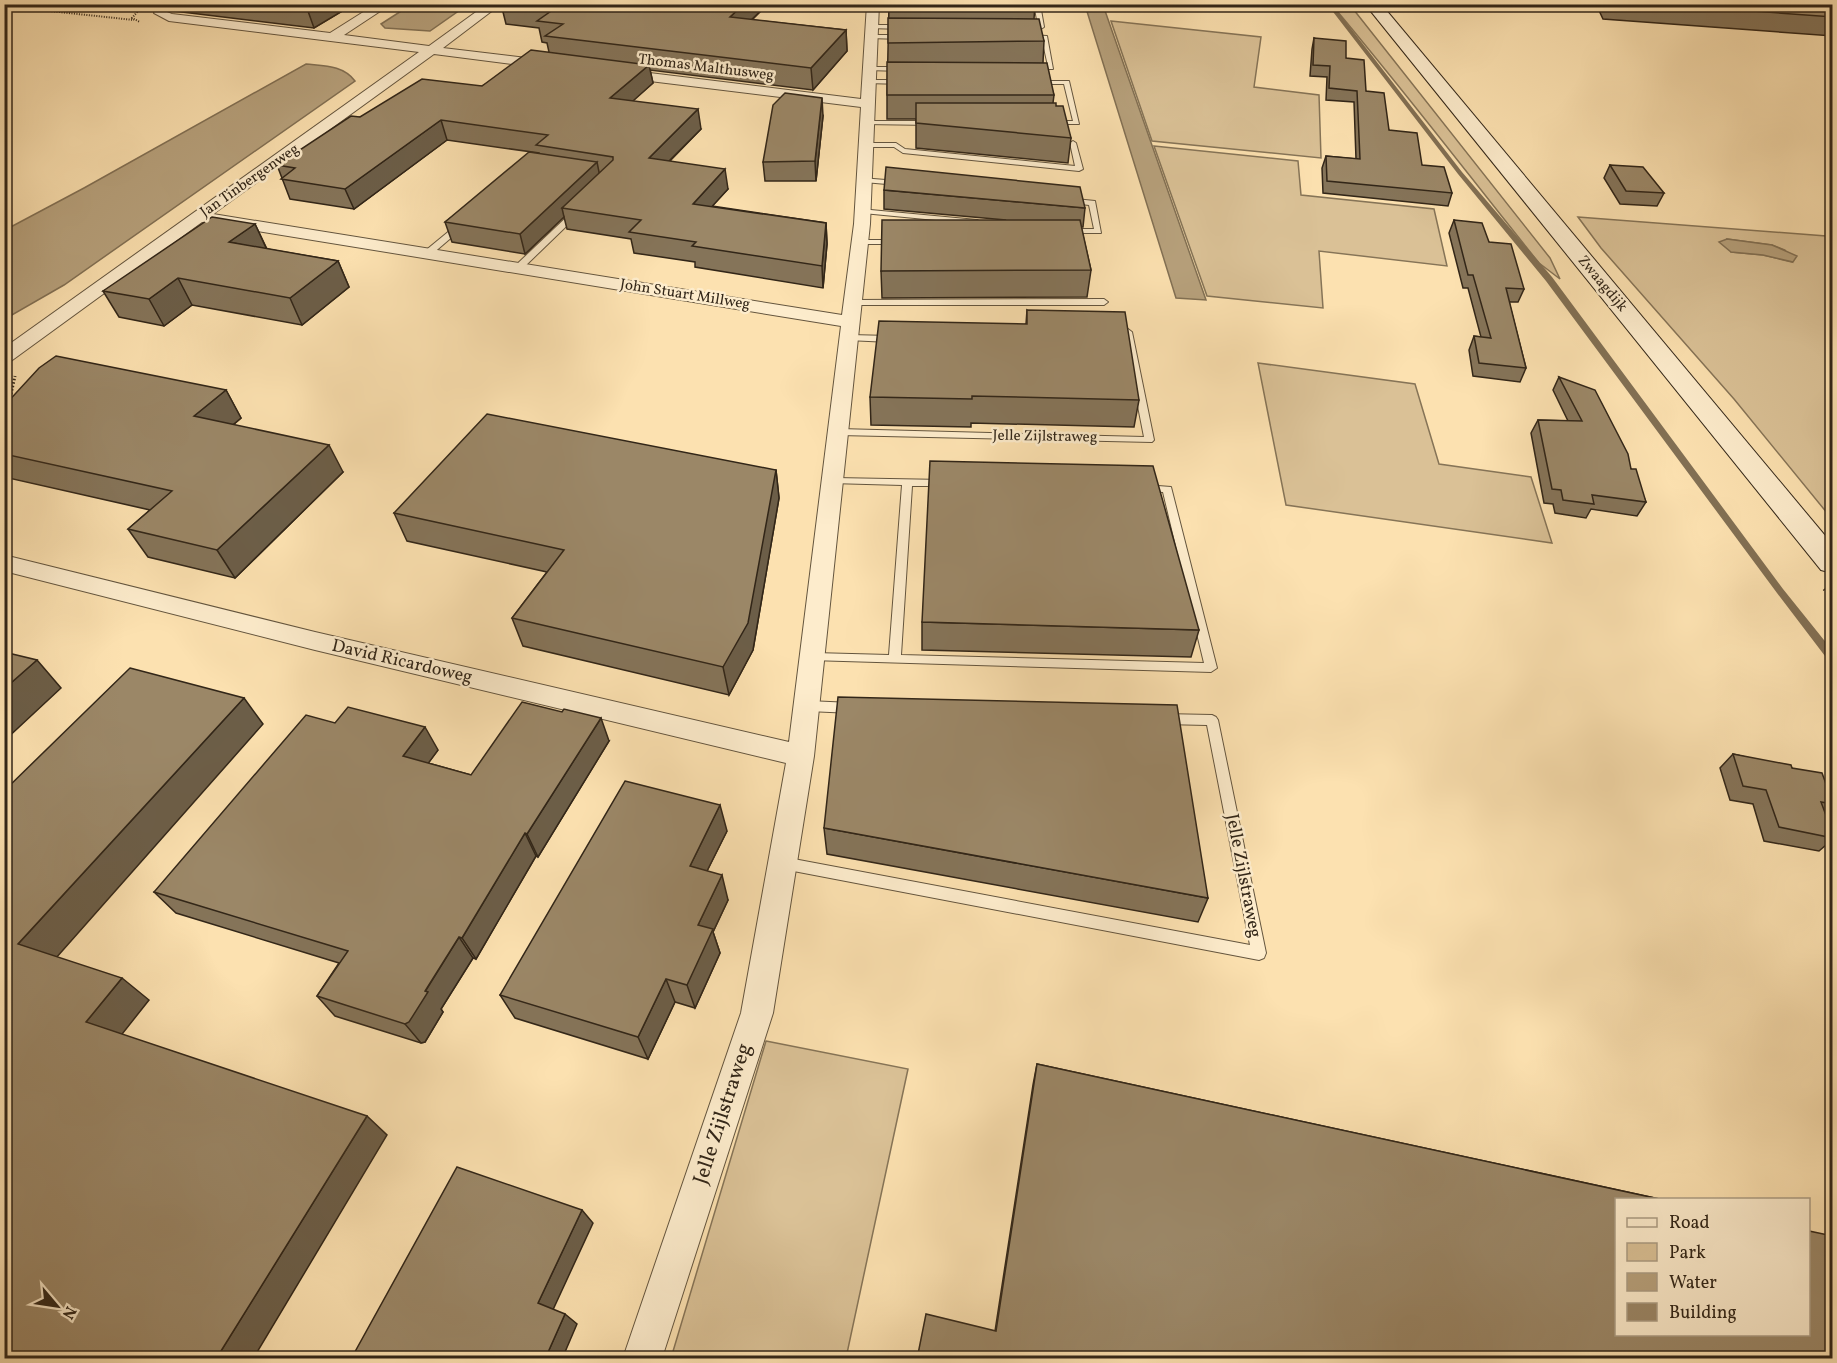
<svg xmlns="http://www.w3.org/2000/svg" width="1837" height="1363" font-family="Vollkorn,serif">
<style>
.green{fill:#dac196;stroke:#867457;stroke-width:1.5;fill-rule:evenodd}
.water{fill:#b7a17c;stroke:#827054;stroke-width:1.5}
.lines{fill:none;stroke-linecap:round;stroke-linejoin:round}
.stream{fill:#827054;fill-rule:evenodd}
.lane-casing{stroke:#64553e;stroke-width:2}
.street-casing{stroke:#64553e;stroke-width:2}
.secondary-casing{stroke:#322618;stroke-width:2}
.path-far1{stroke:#322618;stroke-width:2;stroke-dasharray:1 1.5;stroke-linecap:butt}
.path{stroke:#322618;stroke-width:3;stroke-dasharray:1.5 2;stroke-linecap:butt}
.lane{fill:#fdeccc;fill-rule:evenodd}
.street{fill:#fdeccc;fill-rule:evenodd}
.secondary{fill:#fdeccc;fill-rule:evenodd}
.wall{fill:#857459;stroke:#322618;stroke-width:1.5}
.shaded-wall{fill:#6c5e48;stroke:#322618;stroke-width:1.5}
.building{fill:#9b8767;stroke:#322618;stroke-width:1.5}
.labels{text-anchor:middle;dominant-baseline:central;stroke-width:5;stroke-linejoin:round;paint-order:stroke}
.far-street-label{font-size:15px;fill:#322618;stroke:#fdeccc}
.street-label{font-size:18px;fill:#322618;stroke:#fdeccc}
.near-street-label{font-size:21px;fill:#322618;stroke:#fdeccc}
</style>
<rect width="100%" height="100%" fill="#fce1b0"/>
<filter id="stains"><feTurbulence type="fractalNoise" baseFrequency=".00333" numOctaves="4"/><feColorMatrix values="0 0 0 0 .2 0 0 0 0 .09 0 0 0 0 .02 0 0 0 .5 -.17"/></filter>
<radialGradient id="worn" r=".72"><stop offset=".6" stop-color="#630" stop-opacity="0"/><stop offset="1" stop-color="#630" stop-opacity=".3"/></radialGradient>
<g class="green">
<path d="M1332,5H1350L1550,258L1560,279L1539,263C1470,177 1403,89 1332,5Z"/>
<path d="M1111,21L1261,37L1254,87L1319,95L1321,158L1152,141Z"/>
<path d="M1154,146L1298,161L1301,195L1434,209L1447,266L1319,251L1323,308L1207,296Z"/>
<path d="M1578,217L1826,236L1832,258V519L1734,399L1601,248ZM1727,239L1772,245L1785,250L1792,262L1763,255L1731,252Z"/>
<path d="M1258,363L1415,384L1439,464L1531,477L1552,543L1286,505Z"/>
<path d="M766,1041L908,1069L846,1358H671Z"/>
</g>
<g class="water">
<path d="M412,4H467V5L430,31L385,28L381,24Z"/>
<path d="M1085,5H1103L1206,300L1176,298Z"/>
<path d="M306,64C324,66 343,65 355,81L64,285L5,319V230L84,188Z"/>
<path d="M1727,239L1772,245L1797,256L1793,262L1763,255L1731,252L1719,242Z"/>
</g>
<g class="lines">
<path class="stream" d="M1332,4L1462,172L1552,277L1783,589L1832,650V661L1828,660L1777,593L1546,281L1458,174L1327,4Z"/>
<defs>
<g id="lane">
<path d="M1034,4H1040L1044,27L1041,29L1024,28L1026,25H1038Z"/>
<path d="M871,25H903L906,27L903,29L869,28Z"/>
<path d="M871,35H902L905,37L902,39L869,38Z"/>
<path d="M1028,35L1047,36L1053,69H1032L1034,66H1048L1042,39L1026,38Z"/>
<path d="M869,67H902L905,69L902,71L867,70Z"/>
<path d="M868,80H903L906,82L903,84L866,83L865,82Z"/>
<path d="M1032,81H1069L1079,124H1050V122L1052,121H1073L1064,84H1034L1031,82Z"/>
<path d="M866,121H932L935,123L932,125L864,124V122Z"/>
<path d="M1073,141L1076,143L1083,169L1079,171L903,153L894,147H865L862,145L865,143H896L905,149L1075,166L1070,143Z"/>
<path d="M861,178L898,181L902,183L898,185L864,182H861Z"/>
<path d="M1065,198L1095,201L1101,233H1063L1062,231L1066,229H1094L1089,205L1065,202Z"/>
<path d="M860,209L977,220L981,222L977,224L863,213H860Z"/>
<path d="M573,211L580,213L521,270H515V266Z"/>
<path d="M459,223L466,225L431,255H425V251Z"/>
<path d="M857,240H898L902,242L898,244H860L856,242Z"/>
<path d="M854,300L1104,299L1108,302L1104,305H851L850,303Z"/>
<path d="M1113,329H1128L1132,332L1154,440L1152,442L839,435L834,432L839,429L1144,437L1124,335L1110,334V330Z"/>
<path d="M850,335L890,336L894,339L890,342L847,340L846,338Z"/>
<path d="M835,478L944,480L949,483L944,486H912L901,655L1204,663L1163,492L1145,491L1140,488L1145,485L1171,487L1217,668L1211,672L810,660L808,657L810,654L814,653L889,655L902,485L831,483V479Z"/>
<path d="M808,701L852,703L856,705L858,708L856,711L852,713L808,711L804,709L802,706L804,703Z"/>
<path d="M1163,714L1212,715L1216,717L1218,720L1266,953L1264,958L1259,960L783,869L778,867L776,863L778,859L783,857L1250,945L1207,725L1163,724L1159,722L1157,719L1159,716Z"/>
</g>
<path id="street" d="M158,4H170L167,12L172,14L330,33L376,4H391L344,35L429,46L487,4H501L443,48L551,61L558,65L551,69L434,54L213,214L842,315L854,224L861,107L617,77L610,73L617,69L861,99L867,4H879L870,224L814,756L773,1013L662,1358H623L741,1013L786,763L315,650L4,571V555L315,632L789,742L841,326L202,222L11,361L4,363V348L419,52L169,21L154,13Z"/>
<path id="secondary" d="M1365,4H1381L1832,544V573L1821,570Z"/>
</defs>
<use href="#lane" class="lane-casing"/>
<use href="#street" class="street-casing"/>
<use href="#secondary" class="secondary-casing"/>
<g class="path-far1">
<path d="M20,4L40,10L134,20"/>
<path d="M139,10L132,18L140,22"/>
</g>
<g class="path">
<path d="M4,406L11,394L15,376"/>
<path d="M1824,589L1832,600"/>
</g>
<use href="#lane" class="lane"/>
<use href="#street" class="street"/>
<use href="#secondary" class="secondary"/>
</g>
<g class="wall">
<path d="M171,4H354L314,28L174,11Z"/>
<path d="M501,4H768L752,20L846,30L847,51L813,90L650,70L653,83L632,101L701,129L670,161L728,189L712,206L826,223L827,244L823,288L695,267V262L634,253L631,239L567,229L564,217L525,254L452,242L445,222L539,154V153L447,140L354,209L290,199L277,165L360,117L482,86L549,52L547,43L542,42L539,28L506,24Z"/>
<path d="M889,4H1035L1034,19L1044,41L1043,63L1054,95L1053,103L1056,106L1071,138L1068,163L916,148V119H887V95Z"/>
<path d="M1596,4H1833V36L1603,19Z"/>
<path d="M1314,38L1346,58L1389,130L1422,165L1452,193L1448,206L1323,193L1322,168L1326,156L1356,159L1354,102L1326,100L1327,77L1310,76L1312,49Z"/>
<path d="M823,116L816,181H765L763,162Z"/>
<path d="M1610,165L1664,193L1657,206L1620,204L1604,178Z"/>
<path d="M884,190L1085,208L1083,227H1081L1091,270L1087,297L882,298L881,271L1006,220L884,209Z"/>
<path d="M1454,220L1489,242L1524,289L1518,302H1509L1526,368L1520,382L1473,376L1469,350L1474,336L1481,337L1468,288H1463L1449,233Z"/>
<path d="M255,224L267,249L338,261L349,287L302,325L192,305L164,326L119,317L103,291Z"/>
<path d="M1027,310L1139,400L1134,427L971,423V427L871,425L870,397L1026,324Z"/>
<path d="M1559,377L1631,469L1646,502L1637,516L1591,509L1586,518L1555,513L1553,504L1544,503L1531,433L1538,420L1568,421L1553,390Z"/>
<path d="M226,390L241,418L233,425L343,472L235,578L148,557L128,529L150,510L4,477V406Z"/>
<path d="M776,470L779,498L753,650L729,695L523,646L512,618L547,572L407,541L394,513Z"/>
<path d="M922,622L1199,630L1191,657L922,650Z"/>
<path d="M609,741L538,857L536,856L476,959L473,958L441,1009L443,1012L425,1042L421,1043L335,1016L317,996L339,963L176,913L154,892L438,750L428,763L471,775Z"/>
<path d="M1733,754L1792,768L1833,803V804L1825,811L1833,834V839L1819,851L1764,841L1753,804L1730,800L1720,768Z"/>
<path d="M824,828L1208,898L1198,922L827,854Z"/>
<path d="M727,831L707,871L728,900L713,932L720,953L695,1008L675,1002L648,1059L515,1018L500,995Z"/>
<path d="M1037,1064L1664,1200L917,1359L995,1331L1033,1085Z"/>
</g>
<g class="shaded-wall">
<path d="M320,4H354L314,28L308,11Z"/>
<path d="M744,4H768L732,38L730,17Z"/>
<path d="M846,30L847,51L813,90L811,68Z"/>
<path d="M649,65L653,83L614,118L610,98Z"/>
<path d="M822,98L823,116L816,181L815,161Z"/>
<path d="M698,109L701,129L652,178L649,158Z"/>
<path d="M441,120L447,140L354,209L345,189Z"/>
<path d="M597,162L601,182L562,208L564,217L525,254L520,234Z"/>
<path d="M725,169L728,189L696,224L693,204Z"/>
<path d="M826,223L827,244L823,288L822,266Z"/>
<path d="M255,224L267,250L229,242Z"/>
<path d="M338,261L349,287L302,325L290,298Z"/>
<path d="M178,278L192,305L164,326L149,299Z"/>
<path d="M226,390L241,418L210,444L194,416Z"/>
<path d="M329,445L343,472L235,578L217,550Z"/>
<path d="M776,470L779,498L753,650L729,695L723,667Z"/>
<path d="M37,660L61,688L4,741V689Z"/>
<path d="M244,698L263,724L48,967L18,944Z"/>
<path d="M601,718L609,741L538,857L527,834Z"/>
<path d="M425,727L438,750L416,780L403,756Z"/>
<path d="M720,805L727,831L697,891L690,866Z"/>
<path d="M525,833L536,856L476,959L462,938Z"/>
<path d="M722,875L728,900L713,932L720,953L695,1008L687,985L698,925Z"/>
<path d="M459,937L473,958L441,1009L443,1012L425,1042L421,1043L405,1024Z"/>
<path d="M122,978L149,1000L115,1043L86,1022Z"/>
<path d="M666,979L675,1002L648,1059L638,1037Z"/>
<path d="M367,1116L387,1135L253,1359H216Z"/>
<path d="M582,1210L593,1223L551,1314L538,1303Z"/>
<path d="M565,1314L577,1324L562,1359H545Z"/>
</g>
<g class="building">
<path d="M253,4H320L308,11Z"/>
<path d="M513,4H744L730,17L846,30L811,68L545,36L563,24L537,21L554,9Z"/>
<path d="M1659,4H1833V17Z"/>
<path d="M888,18L1039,19L1044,41L888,43Z"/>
<path d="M1314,38L1346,41V58L1364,60L1366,91L1384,93L1389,130L1417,133L1422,165L1444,167L1452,193L1327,181L1326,156L1360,159L1357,91L1329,88L1330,66L1313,65Z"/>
<path d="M531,50L649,65L610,98L698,109L649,158L725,169L693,204L826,223L822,266L692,246L696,242L629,232L641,220L562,208L613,160V157L536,145L548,135L441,120L345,189L281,179L295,168L277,165L351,116L360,117L422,79L482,86Z"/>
<path d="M887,62L1047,63L1054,95H887Z"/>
<path d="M785,93L822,98L815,161L763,162L773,105Z"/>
<path d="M916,103H1056V106H1063L1071,138L916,123Z"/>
<path d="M529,152L597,162L520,234L445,222Z"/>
<path d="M1610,165L1643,167L1664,193L1626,191Z"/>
<path d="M886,167L1080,187L1085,208L884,190Z"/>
<path d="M212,217L255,224L229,242L338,261L290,298L178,278L149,299L103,291Z"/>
<path d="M882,220H1080L1091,270L881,271Z"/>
<path d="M1454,220L1482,223L1489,242L1511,244L1524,289L1506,288L1526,368L1479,363L1474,336L1491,338L1473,275H1468Z"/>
<path d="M1027,310L1125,312L1139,400L972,396V399L870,397L879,321L1027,324Z"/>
<path d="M56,356L226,390L194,416L329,445L217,550L128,529L172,491L4,454V406L39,368Z"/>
<path d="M1559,377L1595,390L1628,454L1631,469H1636L1646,502L1592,495L1594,504L1563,500L1561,490L1552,489L1538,420L1582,421Z"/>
<path d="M487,414L776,470L748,623L723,667L512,618L564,550L394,513Z"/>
<path d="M930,461L1153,466L1199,630L922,622Z"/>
<path d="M4,652L37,660L4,689Z"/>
<path d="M130,668L244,698L18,944L122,978L86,1022L367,1116L216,1359H4V791Z"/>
<path d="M838,697L1177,705L1208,898L824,828Z"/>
<path d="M522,702L562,712L564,709L601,718L527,834L525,833L462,938L459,937L425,991L428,992L409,1022L405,1024L317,996L348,951L154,892L306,715L335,723L348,707L425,727L403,756L471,775Z"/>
<path d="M1733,754L1791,765L1792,768L1822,773L1833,803V804L1821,802L1833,834V838L1779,827L1766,790L1743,786Z"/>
<path d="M625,781L720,805L690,866L722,875L698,925L713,929L687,985L666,979L638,1037L500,995Z"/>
<path d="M1037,1064L1664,1200H1617V1335H1809V1231L1833,1236V1359H917L926,1314L996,1331Z"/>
<path d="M457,1167L582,1210L538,1303L565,1314L545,1359H351Z"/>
</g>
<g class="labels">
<g class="far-street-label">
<text transform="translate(706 68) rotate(7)">Thomas Malthusweg</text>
<text transform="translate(250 181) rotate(-35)">Jan Tinbergenweg</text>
<text transform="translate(1602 284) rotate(50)">Zwaagdijk</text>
<text transform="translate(685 295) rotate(9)">John Stuart Millweg</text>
<text transform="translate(1045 437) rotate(1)">Jelle Zijlstraweg</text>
</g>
<g class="street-label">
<text transform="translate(402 662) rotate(13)">David Ricardoweg</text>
<text transform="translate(1243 876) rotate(79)">Jelle Zijlstraweg</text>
</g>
<g class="near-street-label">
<text transform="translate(723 1114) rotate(-72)">Jelle Zijlstraweg</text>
</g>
</g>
<rect width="1837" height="1363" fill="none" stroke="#fce1b0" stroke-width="24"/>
<rect x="6" y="6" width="1825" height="1351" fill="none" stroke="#322618" stroke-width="3"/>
<rect x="12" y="12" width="1813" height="1339" fill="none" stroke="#322618" stroke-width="1.5"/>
<rect x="1615" y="1198" width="195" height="138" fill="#fdeccc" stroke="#ac9d84" stroke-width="1.5"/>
<rect x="1627" y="1218" width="30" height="9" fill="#fdeccc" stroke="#ac9d84" stroke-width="1.5"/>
<text x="1669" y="1228" font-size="18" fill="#322618">Road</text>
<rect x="1627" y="1243" width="30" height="18" fill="#dac196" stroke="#ac9d84" stroke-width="1.5"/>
<text x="1669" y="1258" font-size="18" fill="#322618">Park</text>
<rect x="1627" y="1273" width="30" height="18" fill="#b7a17c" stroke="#ac9d84" stroke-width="1.5"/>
<text x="1669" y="1288" font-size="18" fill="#322618">Water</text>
<rect x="1627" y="1303" width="30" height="18" fill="#9b8767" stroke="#ac9d84" stroke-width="1.5"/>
<text x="1669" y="1318" font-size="18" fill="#322618">Building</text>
<g transform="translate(57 1306) rotate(119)" stroke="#fdeccc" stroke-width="4.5" paint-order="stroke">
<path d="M0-4.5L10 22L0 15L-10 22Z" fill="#322618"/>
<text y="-9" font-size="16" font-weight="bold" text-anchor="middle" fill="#322618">N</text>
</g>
<rect width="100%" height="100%" filter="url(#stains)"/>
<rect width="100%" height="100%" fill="url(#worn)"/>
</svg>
